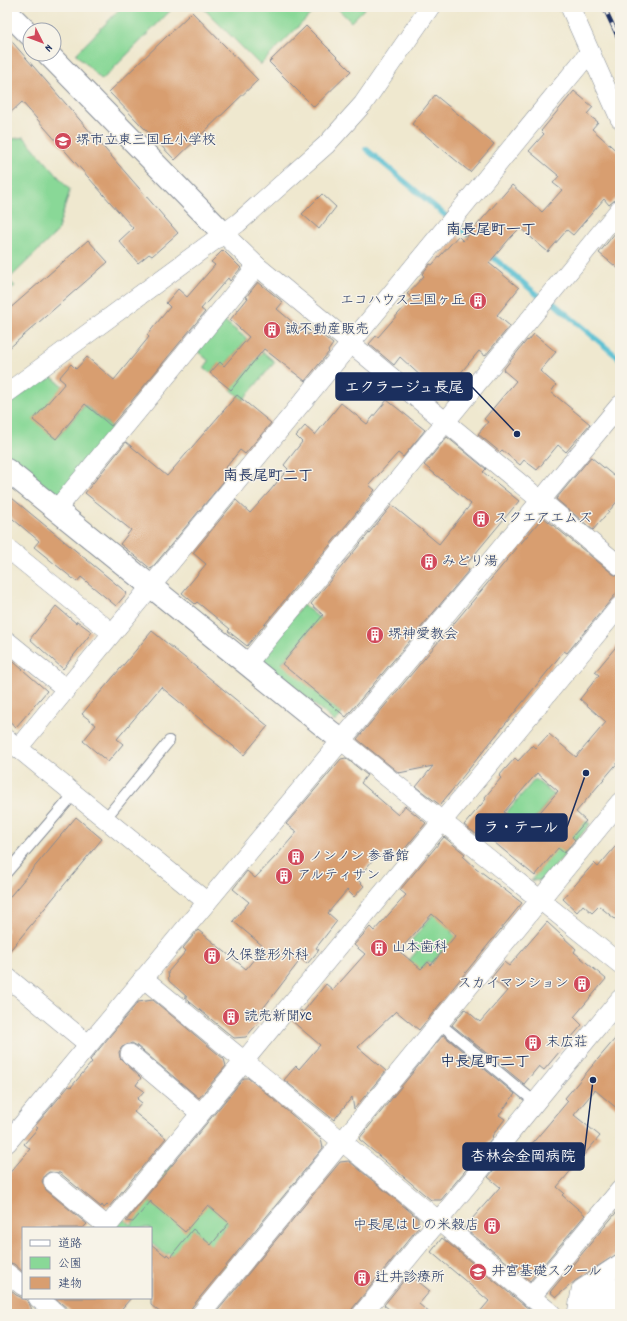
<svg xmlns="http://www.w3.org/2000/svg" width="627" height="1321" font-family="Dekko,'Klee One',sans-serif">
<style>
.green{fill:#89d897;stroke:#52847a}
.lines{fill:none;stroke-linecap:round;stroke-linejoin:round}
.stream{stroke:#55bed1;stroke-width:5.5}
.building{fill:#d89e70;fill-rule:evenodd}
.service-casing{stroke:#858c96;stroke-width:12}
.minor-casing{stroke:#858c96;stroke-width:20}
.tertiary-casing{stroke:#858c96;stroke-width:24}
.primary-casing{stroke:#858c96;stroke-width:24}
.service{stroke:#fff;stroke-width:10}
.minor{stroke:#fff;stroke-width:19}
.tertiary{stroke:#fff;stroke-width:22}
.primary{stroke:#fff;stroke-width:22}
.rail-casing{stroke:#1b2f5e;stroke-width:4.5}
.rail{stroke:#f7f3e8;stroke-width:3;stroke-dasharray:9;stroke-linecap:butt}
.labels{text-anchor:middle;dominant-baseline:central;stroke-width:3;stroke-linejoin:round;paint-order:stroke}
.poi-label{font-size:14px;fill:#1b2f5e;stroke:#f7f3e8;text-anchor:start}
.neighbourhood-label{font-size:15px;font-weight:bold;fill:#1b2f5e;stroke:#f7f3e8}
.leader{fill:none;stroke:#1b2f5e;stroke-width:1.5}
.callout-dot{fill:#1b2f5e;stroke:#f7f3e8;stroke-width:1.5}
.callout{fill:#1b2f5e;stroke:#1b2f5e;stroke-width:1.5}
.callout-label{font-size:15px;text-anchor:middle;font-weight:bold;fill:#fff}
</style>
<rect width="100%" height="100%" fill="#f7f3e8"/>
<filter id="ink" filterUnits="userSpaceOnUse"><feTurbulence type="fractalNoise" baseFrequency=".025" numOctaves="2"/><feDisplacementMap in="SourceGraphic" scale="8" xChannelSelector="R" yChannelSelector="G"/><feConvolveMatrix kernelMatrix="1 2 1 2 8 2 1 2 1" color-interpolation-filters="sRGB"/></filter>
<filter id="wash" filterUnits="userSpaceOnUse"><feTurbulence type="fractalNoise" baseFrequency=".012" numOctaves="4" result="noise"/><feDisplacementMap in="SourceGraphic" scale="16" xChannelSelector="R" yChannelSelector="G"/><feGaussianBlur stdDeviation="0.9" result="paint"/><feColorMatrix in="noise" values="0 0 0 0 0 0 0 0 0 0 0 0 0 0 0 0 0 1.4 0 .05"/><feComposite in="paint" operator="in"/></filter>
<g filter="url(#wash)">
<rect width="100%" height="100%" fill="#efe8cf"/>
<g class="green">
<path d="M122,7H174L102,80L76,54Z"/>
<path d="M202,7H318L260,65Z"/>
<path d="M336,7H366L351,22Z"/>
<path d="M24,137L70,190L57,232L8,280L15,286L7,293V140Z"/>
<path d="M222,319L247,339L224,366L220,362L210,373L204,368L209,361L196,350Z"/>
<path d="M263,352L275,362L243,400L226,385L238,381Z"/>
<path d="M48,374L63,386L34,420L56,439L85,405L114,429L61,495L55,497L7,459V406Z"/>
<path d="M303,605L347,640L340,649L313,627L282,663L342,714L335,722L264,662V652Z"/>
<path d="M535,779L554,795L525,830L521,827L499,821Z"/>
<path d="M586,821L590,824L576,841L572,837L564,846L569,850L542,881L531,880L548,860L541,854Z"/>
<path d="M443,898L465,917L451,932L459,940L447,945L432,963L428,961L414,978L401,969L417,951L409,943L432,916L430,914Z"/>
<path d="M171,1163L234,1216L222,1231L217,1248L235,1263L227,1272L210,1258L203,1238L194,1230L181,1264L168,1253L166,1255L151,1242V1228H115L123,1219L131,1225L136,1218L129,1212L142,1196L156,1207L158,1184L155,1181Z"/>
</g>
<g class="lines">
<g class="stream">
<path d="M366,149L446,216"/>
<path d="M454,223L473,239"/>
<path d="M488,253L540,297"/>
<path d="M551,301L620,359"/>
</g>
</g>
<g id="blocks">
<g class="building">
<path d="M192,12L258,80L175,160L109,92Z"/>
<path d="M306,26L351,71L314,107L269,62Z"/>
<path d="M7,36L178,233L152,256L149,254L138,263L119,241L133,228L22,102L7,116Z"/>
<path d="M574,91L593,107L587,114L598,122L592,129L620,154V198L616,199L609,205L604,199L573,235L567,230L548,252L520,228L511,237L489,263L519,288L497,315L510,326L485,356L479,351L453,382L459,387L448,401L400,357L394,365L369,344L376,336L378,337L412,298L407,294L424,276L422,274L430,264L432,265L458,236L463,241L512,185L542,212L562,190L553,183L559,176L529,151L544,134L541,131Z"/>
<path d="M435,95L494,144L470,172L412,124Z"/>
<path d="M322,194L336,207L319,229L302,214Z"/>
<path d="M620,227V270L599,253Z"/>
<path d="M88,240L108,262L7,350V311Z"/>
<path d="M223,250L241,268L230,281L228,278L201,309L205,312L111,426L85,404L56,439L33,420L65,383L59,378L71,364L76,369L87,357L114,380L149,337L147,335L170,307L166,303L178,289L187,297L215,265L211,262Z"/>
<path d="M258,282L283,302L277,309L308,335L314,328L333,344L328,351L329,352L305,381L264,349L231,390L210,373L220,362L224,366L249,337L230,320L248,298L246,297Z"/>
<path d="M534,334L556,352L540,371L556,385L551,392L590,424L566,452L558,445L537,470L524,460L520,465L502,450L500,452L478,434L488,422L484,419L516,381L503,370L527,340L528,341Z"/>
<path d="M237,395L271,423L245,454L240,450L223,471L228,476L151,569L120,544L131,530L85,493L126,442L167,476Z"/>
<path d="M387,400L425,430L403,457L398,453L369,485L375,490L247,646L228,631L230,629L197,602L195,604L182,593L206,564L193,553L236,500L250,513L269,492L288,469L284,465L302,442L296,436L305,426L315,435L341,403L367,424Z"/>
<path d="M447,437L486,469L483,472L519,501L465,566L469,570L346,717L282,664L323,615L311,604L392,505L439,544L471,504L424,465Z"/>
<path d="M591,457L620,481V498L593,530L556,499Z"/>
<path d="M7,494L127,593L116,606L81,577L77,582L34,547L39,541L7,514Z"/>
<path d="M543,517L613,574L620,577V589L567,653L564,651L440,805L416,787L433,766L399,773L357,739Z"/>
<path d="M56,606L76,623L77,621L92,632L63,669L30,639Z"/>
<path d="M152,631L268,726L244,755L161,687L117,739L123,744L108,762L83,741L96,725L82,714Z"/>
<path d="M620,642V760L576,812L586,821L572,837L575,840L564,853L558,848L535,876L483,833L480,837L464,825L486,799L485,797L501,778L499,776L515,758L518,761L533,745L536,748L549,734L576,757L606,722L580,699L599,675L595,672ZM537,773L558,791L525,830L504,812Z"/>
<path d="M7,656L47,691L16,727L7,719Z"/>
<path d="M346,758L367,775L361,783L398,815L405,806L426,823L398,857L393,852L390,856L385,852L381,857L377,855L357,879L364,886L354,897L347,890L328,913L337,921L316,948L319,950L307,964L301,959L255,1019L259,1022L246,1037L234,1038L184,997H187L169,981L168,972L186,951L183,948L198,930L246,969L264,947L233,921L249,902L233,889L247,871L255,878L277,855L297,832L286,824L341,759Z"/>
<path d="M76,817L102,839L7,954V900Z"/>
<path d="M444,837L465,854L463,856L476,868L522,903L419,1030L396,1011L358,1047L386,1071L354,1109L352,1097L334,1120L284,1080L296,1066L299,1069L320,1045L292,1021L301,1010L303,1012L326,984L333,990L365,954L354,945L370,927L374,931L406,895L400,890ZM432,914L456,935L431,965L428,962L421,969L399,951Z"/>
<path d="M620,841V923L599,906L592,913L583,905L577,912L563,899L594,863L598,867Z"/>
<path d="M547,922L576,949L574,952L606,979L574,1017L582,1025L544,1070L539,1066L524,1084L452,1025L465,1009L480,1022L507,991L491,978L504,962L509,966Z"/>
<path d="M153,1000L224,1059L226,1066L199,1098L137,1046L132,1043L122,1047L119,1052L120,1058L141,1078L136,1085L144,1091L137,1099L142,1103L134,1112L166,1138L109,1207L107,1205L104,1208L102,1205L101,1207L60,1173L49,1172L45,1175L42,1181L46,1190L87,1224L83,1228H23V1272L14,1264L7,1262V1176L30,1149L24,1144L38,1128L35,1126L69,1086L71,1087L92,1062L90,1060L138,1002Z"/>
<path d="M620,1033V1111L595,1090L574,1115L600,1136L557,1187L564,1193L562,1195L585,1215L530,1281L464,1228L500,1187L488,1177L510,1151L519,1159L568,1101L565,1098Z"/>
<path d="M443,1035L515,1094L499,1115L505,1119L492,1136L493,1137L441,1200H431L359,1139Z"/>
<path d="M244,1078H248L321,1139L323,1148L192,1307L190,1314H162L151,1305V1244L166,1256L167,1254L170,1257L193,1229L211,1245L229,1223L208,1205L185,1232L151,1203V1201L133,1222L126,1221Z"/>
<path d="M349,1161L418,1218V1228L348,1314H215L340,1162Z"/>
<path d="M620,1208V1252L575,1281L556,1297L550,1292Z"/>
<path d="M442,1238L530,1310L527,1314H478L489,1301L431,1252Z"/>
<path d="M409,1274L430,1291L419,1304L431,1314H395L384,1305Z"/>
<path d="M7,1287L16,1295L27,1300L31,1307L32,1314H7Z"/>
<path d="M55,1298H131L117,1314H74Z"/>
</g>
</g>
</g>
<g filter="url(#ink)">
<use href="#blocks" fill-opacity="0" stroke="#858c96" stroke-width="1"/>
<g class="lines">
<defs>
<g id="service">
<path d="M105,819L169,741"/>
<path d="M7,872L74,794"/>
<path d="M439,1023L535,1102"/>
</g>
<g id="minor">
<path d="M570,7L620,119"/>
<path d="M224,234L257,266L620,566"/>
<path d="M7,393L238,223L326,145L363,104L430,7"/>
<path d="M56,510L257,266"/>
<path d="M7,548L112,633"/>
<path d="M7,641L66,689"/>
<path d="M247,664L620,209"/>
<path d="M7,739L207,902"/>
<path d="M342,741L620,964"/>
<path d="M18,748L590,52"/>
<path d="M7,977L88,1044"/>
<path d="M143,978L552,1314"/>
<path d="M130,1054L200,1113"/>
<path d="M7,1143L620,405"/>
<path d="M53,1182L108,1227"/>
<path d="M106,1228L620,606"/>
<path d="M7,1273L23,1286"/>
<path d="M531,1297L620,1190"/>
<path d="M38,1298L57,1314"/>
<path d="M201,1314L620,802"/>
<path d="M362,1314L620,999"/>
<path d="M577,1314L581,1290L620,1264"/>
<path d="M613,1314L620,1310"/>
</g>
<g id="tertiary">
<path d="M7,12L30,35"/>
<path d="M48,54L224,234"/>
<path d="M7,470L342,741"/>
</g>
<path id="primary" d="M580,1314L620,1288"/>
</defs>
<use href="#service" class="service-casing"/>
<use href="#minor" class="minor-casing"/>
<use href="#tertiary" class="tertiary-casing"/>
<use href="#primary" class="primary-casing"/>
<use href="#service" class="service"/>
<use href="#minor" class="minor"/>
<use href="#tertiary" class="tertiary"/>
<use href="#primary" class="primary"/>
<defs>
<g id="rail">
<path d="M604,7L620,41"/>
<path d="M616,7L620,16"/>
</g>
</defs>
<use href="#rail" class="rail-casing"/>
<use href="#rail" class="rail"/>
</g>
</g>
<defs>
<symbol id="school-disc" viewBox="-11 -11 22 22"><circle r="9.5" fill="#d1495b" stroke="#f7f3e8"/><path d="M0-5L7-2L0 1L-7-2ZM-4 1L0 2.5L4 1V4Q0 6-4 4Z" fill="#fff"/></symbol>
<symbol id="building-disc" viewBox="-11 -11 22 22"><circle r="9.5" fill="#d1495b" stroke="#f7f3e8"/><path d="M-4-6H4V6H1V3H-1V6H-4ZM-2.5-4.3h1.7v1.8h-1.7ZM.8-4.3h1.7v1.8H.8ZM-2.5-1h1.7V.8h-1.7ZM.8-1h1.7V.8H.8Z" fill="#fff"/></symbol>
<symbol id="university-disc" viewBox="-11 -11 22 22"><circle r="9.5" fill="#d1495b" stroke="#f7f3e8"/><path d="M0-5L7-2L0 1L-7-2ZM-4 1L0 2.5L4 1V4Q0 6-4 4Z" fill="#fff"/></symbol>
</defs>
<g fill-rule="evenodd">
<use href="#school-disc" x="53" y="131" width="20" height="20"/>
<use href="#building-disc" x="468" y="291" width="20" height="20"/>
<use href="#building-disc" x="262" y="320" width="20" height="20"/>
<use href="#building-disc" x="471" y="509" width="20" height="20"/>
<use href="#building-disc" x="419" y="552" width="20" height="20"/>
<use href="#building-disc" x="365" y="625" width="20" height="20"/>
<use href="#building-disc" x="286" y="847" width="20" height="20"/>
<use href="#building-disc" x="274" y="866" width="20" height="20"/>
<use href="#building-disc" x="369" y="938" width="20" height="20"/>
<use href="#building-disc" x="202" y="946" width="20" height="20"/>
<use href="#building-disc" x="572" y="974" width="20" height="20"/>
<use href="#building-disc" x="221" y="1007" width="20" height="20"/>
<use href="#building-disc" x="523" y="1033" width="20" height="20"/>
<use href="#building-disc" x="482" y="1216" width="20" height="20"/>
<use href="#university-disc" x="468" y="1262" width="20" height="20"/>
<use href="#building-disc" x="352" y="1268" width="20" height="20"/>
</g>
<g class="labels">
<g class="poi-label">
<text x="76" y="141">堺市立東三国丘小学校</text>
<text x="465" y="301" text-anchor="end">エコハウス三国ヶ丘</text>
<text x="285" y="330">誠不動産販売</text>
<text x="494" y="519">スクエアエムズ</text>
<text x="442" y="562">みどり湯</text>
<text x="388" y="635">堺神愛教会</text>
<text x="309" y="857">ノンノン 参番館</text>
<text x="297" y="876">アルティサン</text>
<text x="392" y="948">山本歯科</text>
<text x="225" y="956">久保整形外科</text>
<text x="569" y="984" text-anchor="end">スカイマンション</text>
<text x="244" y="1017">読売新聞YC</text>
<text x="546" y="1043">末広荘</text>
<text x="479" y="1226" text-anchor="end">中長尾はしの米穀店</text>
<text x="491" y="1272">井宮基礎スクール</text>
<text x="375" y="1278">辻井診療所</text>
</g>
<g class="neighbourhood-label">
<text x="491" y="231">南長尾町一丁</text>
<text x="268" y="477">南長尾町二丁</text>
<text x="485" y="1063">中長尾町二丁</text>
</g>
</g>
<path class="leader" d="M517 434L472 387M586 773L567 827M593 1080L584 1156"/>
<g class="callout-dot">
<circle cx="517" cy="434" r="4"/>
<circle cx="586" cy="773" r="4"/>
<circle cx="593" cy="1080" r="4"/>
</g>
<g class="callout">
<rect x="336" y="373" width="136" height="27" rx="4"/>
<rect x="476" y="814" width="91" height="27" rx="4"/>
<rect x="463" y="1143" width="121" height="27" rx="4"/>
</g>
<g class="callout-label">
<text x="404" y="392">エクラージュ長尾</text>
<text x="521" y="832">ラ・テール</text>
<text x="523" y="1161">杏林会金岡病院</text>
</g>
<rect width="627" height="1321" fill="none" stroke="#f7f3e8" stroke-width="24"/>
<rect x="22" y="1227" width="130" height="72" fill="#f7f3e8" stroke="#9fa5b1"/>
<rect x="30" y="1240" width="20" height="6" fill="#ffffff" stroke="#9fa5b1"/>
<text x="58" y="1247" font-size="12" fill="#1b2f5e">道路</text>
<rect x="30" y="1257" width="20" height="12" fill="#89d897" stroke="#9fa5b1"/>
<text x="58" y="1267" font-size="12" fill="#1b2f5e">公園</text>
<rect x="30" y="1277" width="20" height="12" fill="#d89e70" stroke="#9fa5b1"/>
<text x="58" y="1287" font-size="12" fill="#1b2f5e">建物</text>
<g transform="translate(42 42) rotate(132)"><circle r="19" fill="#f7f3e8" stroke="#9fa5b1"/>
<path d="M0-3L7 15L0 10L-7 15Z" fill="#d1495b"/>
<text y="-6" font-size="11" font-weight="bold" text-anchor="middle" fill="#1b2f5e">N</text>
</g>
</svg>
